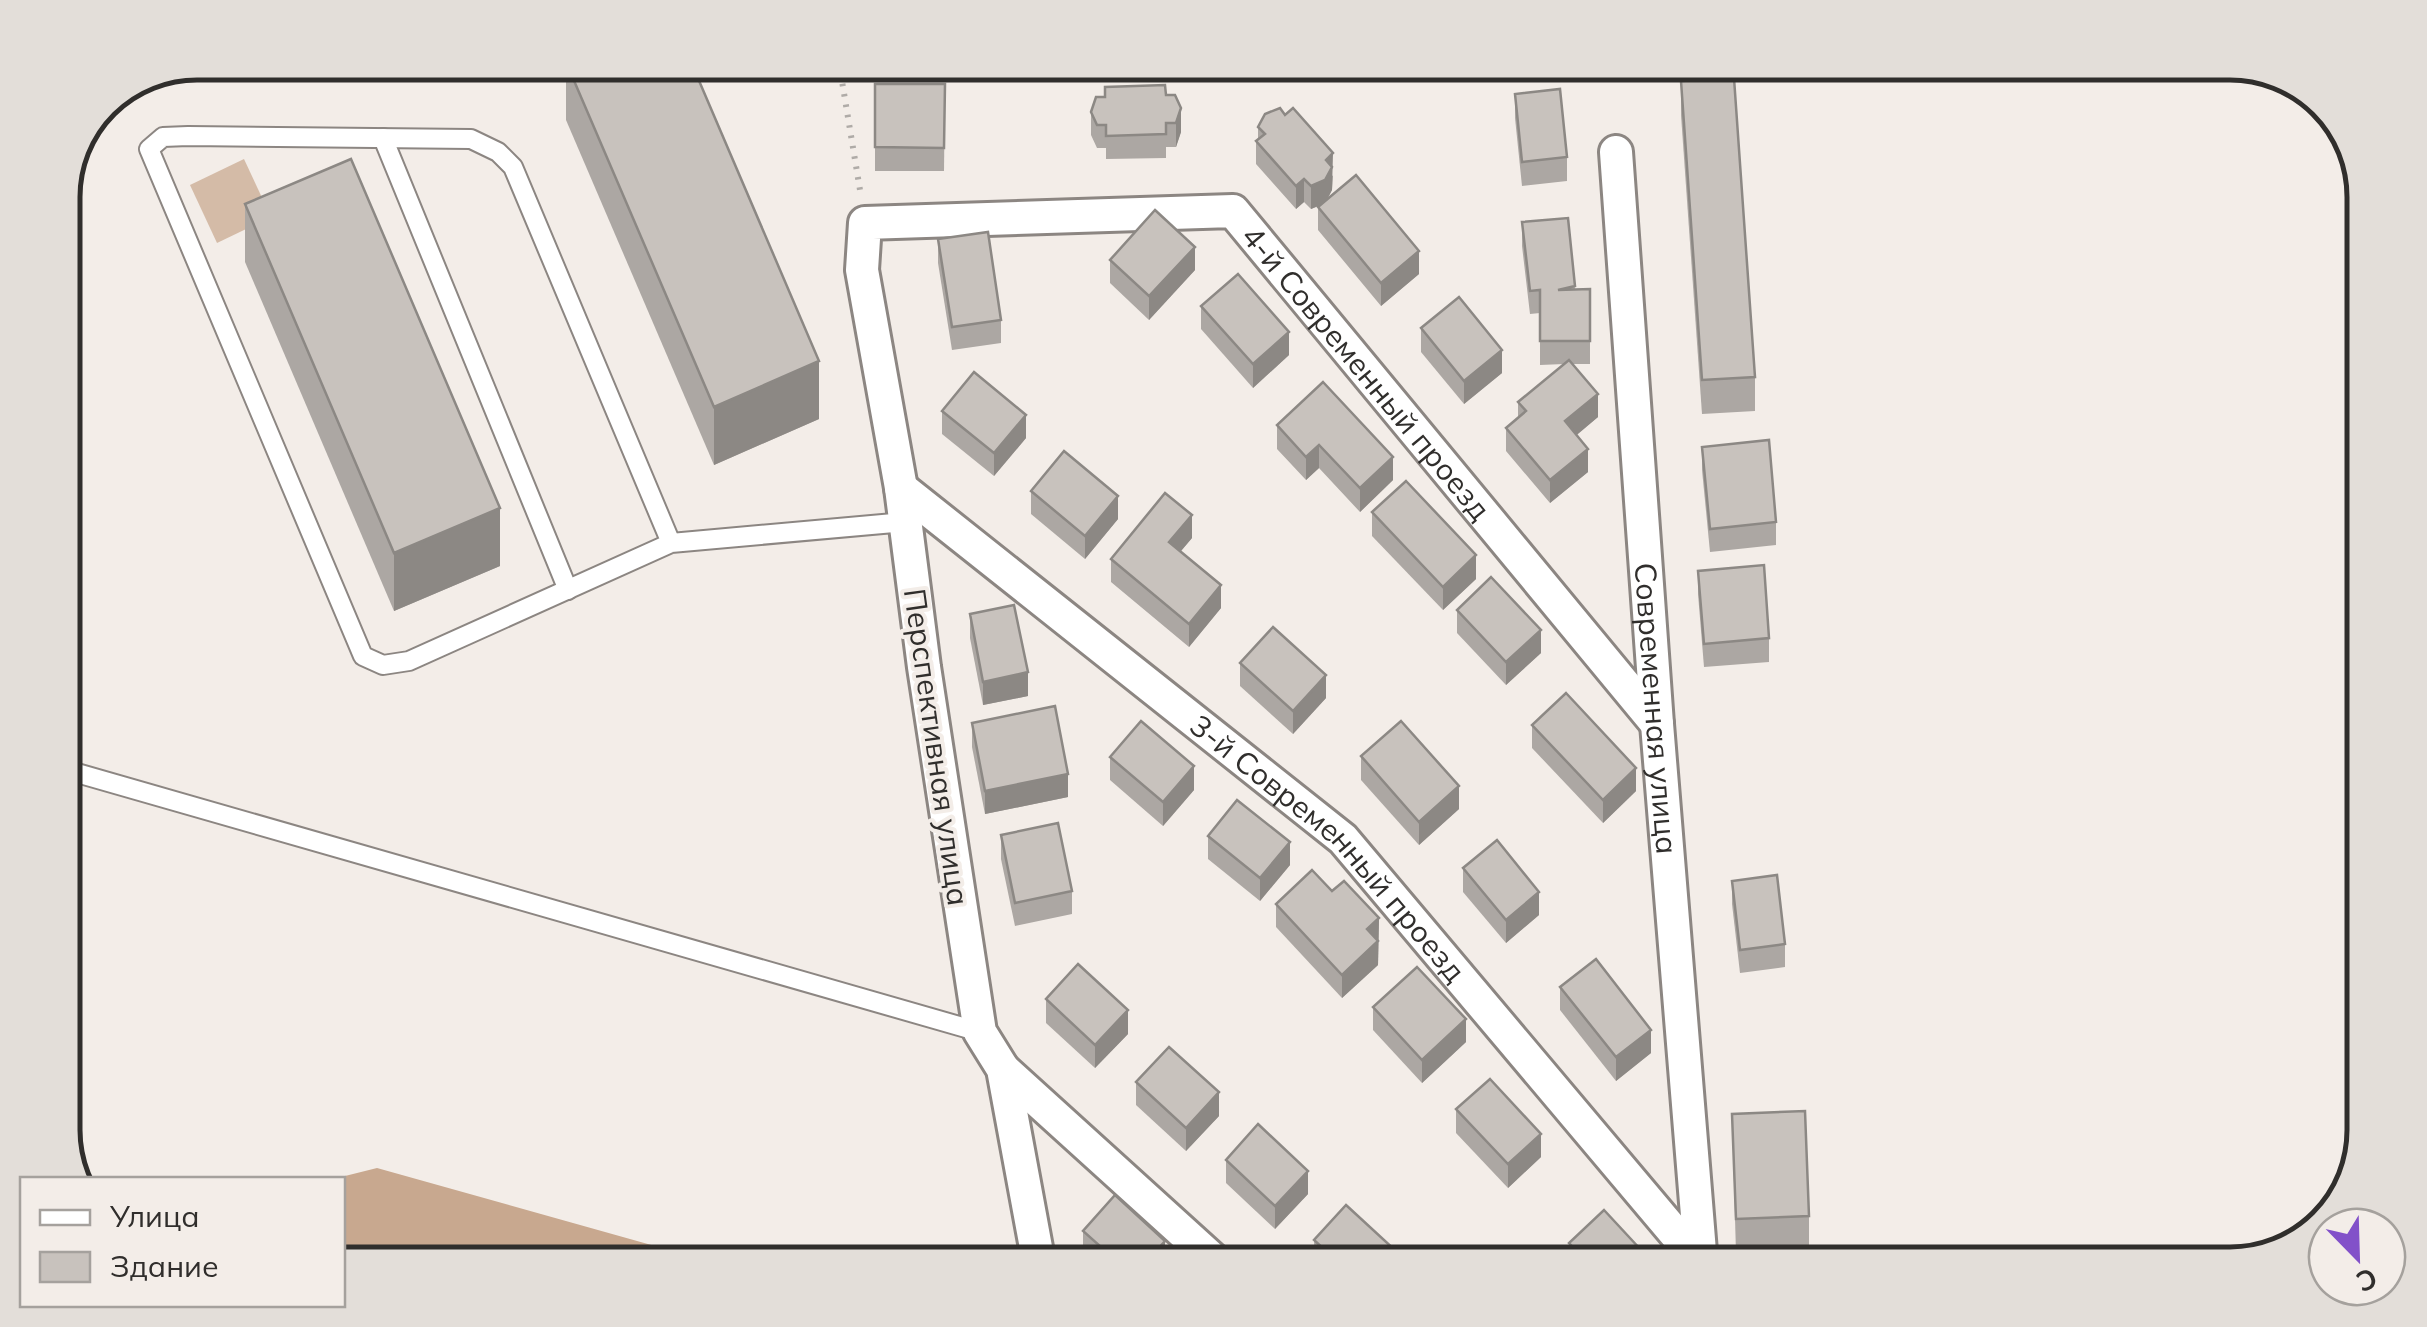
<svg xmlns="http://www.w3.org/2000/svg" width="2427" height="1327" font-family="Mulish,sans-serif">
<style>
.green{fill:#d4bba7}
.forest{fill:#c8a88f}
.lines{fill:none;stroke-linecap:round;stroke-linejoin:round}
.lane-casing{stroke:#8c8682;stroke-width:22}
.street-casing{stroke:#8c8682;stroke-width:38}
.path{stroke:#afaba7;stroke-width:6;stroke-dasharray:2.5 8;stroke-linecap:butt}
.lane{stroke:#fff;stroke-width:18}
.street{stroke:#fff;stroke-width:32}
.wall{fill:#aca7a3}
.shaded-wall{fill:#8c8884}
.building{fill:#c8c2bd;stroke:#8c8884;stroke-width:2.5}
.labels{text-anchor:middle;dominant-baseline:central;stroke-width:8;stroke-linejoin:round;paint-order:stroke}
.street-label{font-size:30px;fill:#302e2c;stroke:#f3ede8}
.rim{fill:none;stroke:#302e2c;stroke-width:5}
</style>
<rect width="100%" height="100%" fill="#f3ede8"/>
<path class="green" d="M244,159L271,217L217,243L190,185Z"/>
<path class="forest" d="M377,1168L719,1264H343L342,1180L333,1179Z"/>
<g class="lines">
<defs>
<g id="lane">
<path d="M383,138L568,590"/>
<path d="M671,543L409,661L383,665L363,656L149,149L163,137L188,136L471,139L498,152L513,167L671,543L905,522"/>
<path d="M63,769L980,1032"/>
</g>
<g id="street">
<path id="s1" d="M1616,152L1657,724L1701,1264"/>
<path id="s2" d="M901,488L1343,839L1701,1264"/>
<path d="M1003,1069L1218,1264"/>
<path id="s3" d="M1039,1264L1003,1069L980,1032L924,667L901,488L862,270L865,223L1233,211L1657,724"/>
</g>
</defs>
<use href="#lane" class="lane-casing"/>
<use href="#street" class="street-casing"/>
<path class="path" d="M839,63L860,190"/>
<use href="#lane" class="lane"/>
<use href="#street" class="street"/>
</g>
<g class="wall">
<path d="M566,62L819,419L714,465L566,120Z"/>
<path d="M1681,81L1755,377V411L1702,414L1681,115Z"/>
<path d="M875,84H945L944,171H875Z"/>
<path d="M1515,94L1567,157V181L1522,186L1515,118Z"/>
<path d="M1166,95L1181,132L1176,147H1166V158L1106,159V148H1097L1091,135V112Z"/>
<path d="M1258,127L1333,176L1332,190L1327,200L1419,274L1381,306L1318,230V207L1321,205L1311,209L1304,202L1296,209L1256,164V141L1258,139Z"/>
<path d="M245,204L500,566L394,611L245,262Z"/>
<path d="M1568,218L1575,289H1590V364H1573L1598,417L1576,435L1588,472L1550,503L1506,451V428L1518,418V402L1564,364L1540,365V313L1530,314L1522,246V222Z"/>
<path d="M938,239L1001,320V343L952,350L938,263Z"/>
<path d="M1110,260L1195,270L1149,320L1110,283Z"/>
<path d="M1201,306L1289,355L1253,388L1201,329Z"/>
<path d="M1421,328L1502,373L1464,404L1421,352Z"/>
<path d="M942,411L1026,438L994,476L942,434Z"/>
<path d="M1277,425L1393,480L1360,512L1319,468L1306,480L1277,449Z"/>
<path d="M1702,447L1776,522V545L1710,552L1702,470Z"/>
<path d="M1031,491L1118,519L1085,559L1031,514Z"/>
<path d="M1372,512L1476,579L1443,610L1372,536Z"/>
<path d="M1192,538L1181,551L1221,608L1189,647L1111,582V559Z"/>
<path d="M1698,571L1769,638V662L1704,667L1698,594Z"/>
<path d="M1457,610L1541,653L1506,685L1457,633Z"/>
<path d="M970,614L1028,696L983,705L970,638Z"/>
<path d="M1240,663L1326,698L1293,734L1240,686Z"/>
<path d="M972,723L1068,797L985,814L972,747Z"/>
<path d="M1532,725L1636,791L1603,823L1532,748Z"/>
<path d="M1361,756L1459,809L1419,845L1361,780Z"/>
<path d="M1110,757L1194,790L1163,826L1110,780Z"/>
<path d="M1001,835L1072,891V914L1015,926L1001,859Z"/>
<path d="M1208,836L1290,865L1260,901L1208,859Z"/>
<path d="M1463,868L1539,915L1506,943L1463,892Z"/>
<path d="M1732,881L1785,944V967L1740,973L1732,904Z"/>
<path d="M1332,891L1379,918L1378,965L1342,998L1276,927V904Z"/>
<path d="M1560,987L1651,1053L1616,1081L1560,1010Z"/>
<path d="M1046,999L1128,1034L1095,1068L1046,1023Z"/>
<path d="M1373,1007L1466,1042L1422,1083L1373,1030Z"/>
<path d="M1136,1082L1219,1116L1186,1151L1136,1105Z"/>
<path d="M1456,1109L1541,1157L1508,1188L1456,1133Z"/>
<path d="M1732,1114L1809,1216V1250L1736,1253Z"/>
<path d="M1226,1160L1308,1194L1275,1229L1226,1183Z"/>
<path d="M1083,1231L1165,1264H1094L1083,1254Z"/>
<path d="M1314,1240L1396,1264H1315Z"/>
<path d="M1569,1243L1654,1264H1569Z"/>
</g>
<g class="shaded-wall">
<path d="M1181,108V132L1176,147V123Z"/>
<path d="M1333,153L1332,190L1325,203L1311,209V186L1326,160Z"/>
<path d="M1304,179V202L1296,209V186Z"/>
<path d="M1195,247V270L1149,320V296Z"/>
<path d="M1419,251V274L1381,306V283Z"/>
<path d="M1289,332V355L1253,388V364Z"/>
<path d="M1502,350V373L1464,404V381Z"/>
<path d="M819,361V419L714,465V407Z"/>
<path d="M1598,394V417L1565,445V421Z"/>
<path d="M1026,415V438L994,476V453Z"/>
<path d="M1319,445V468L1306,480V457Z"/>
<path d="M1588,449V472L1550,503V480Z"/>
<path d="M1393,457V480L1360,512V488Z"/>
<path d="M1118,496V519L1085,559V536Z"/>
<path d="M500,508V566L394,611V553Z"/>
<path d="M1192,515V538L1169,565V542Z"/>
<path d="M1476,555V579L1443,610V587Z"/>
<path d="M1221,585V608L1189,647V624Z"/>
<path d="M1541,630V653L1506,685V662Z"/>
<path d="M1028,672V696L983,705V682Z"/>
<path d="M1326,675V698L1293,734V711Z"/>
<path d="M1194,766V790L1163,826V802Z"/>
<path d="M1636,768V791L1603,823V800Z"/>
<path d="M1068,774V797L985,814V791Z"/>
<path d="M1459,786V809L1419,845V822Z"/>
<path d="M1290,842V865L1260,901V878Z"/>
<path d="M1539,892V915L1506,943V920Z"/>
<path d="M1379,918L1378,965L1342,998V975L1367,929Z"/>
<path d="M1128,1010V1034L1095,1068V1045Z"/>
<path d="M1466,1019V1042L1422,1083V1060Z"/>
<path d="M1651,1030V1053L1616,1081V1057Z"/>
<path d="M1219,1092V1116L1186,1151V1128Z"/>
<path d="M1541,1134V1157L1508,1188V1164Z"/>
<path d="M1308,1171V1194L1275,1229V1206Z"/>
<path d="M1165,1241V1264H1144Z"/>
<path d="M1396,1251V1264H1384Z"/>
</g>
<g class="building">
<path d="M566,62H691L819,361L714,407Z"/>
<path d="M1734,78L1755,377L1702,380L1681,81Z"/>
<path d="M875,84H945L944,148L875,147Z"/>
<path d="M1165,85L1166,95H1175L1181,108L1176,123H1166V134L1106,136V125H1097L1091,112L1096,97H1105V87Z"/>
<path d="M1560,89L1567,157L1522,162L1515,94Z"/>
<path d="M1280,108L1285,115L1293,108L1333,153L1326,160L1332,167L1325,180L1311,186L1304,179L1296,186L1256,141L1265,134L1258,127L1265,114Z"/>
<path d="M351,159L500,508L394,553L245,204Z"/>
<path d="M1356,175L1419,251L1381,283L1318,207Z"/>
<path d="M1155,210L1195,247L1149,296L1110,260Z"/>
<path d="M1568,218L1575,286L1558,290L1590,289V341H1540V290L1530,291L1522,222Z"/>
<path d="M988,232L1001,320L952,327L938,239Z"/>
<path d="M1238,274L1289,332L1253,364L1201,306Z"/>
<path d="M1459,297L1502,350L1464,381L1421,328Z"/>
<path d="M1569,360L1598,394L1565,421L1588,449L1550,480L1506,428L1526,411L1518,402Z"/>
<path d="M974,372L1026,415L994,453L942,411Z"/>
<path d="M1323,382L1393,457L1360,488L1319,445L1306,457L1277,425Z"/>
<path d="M1769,440L1776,522L1710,529L1702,447Z"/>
<path d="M1064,451L1118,496L1085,536L1031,491Z"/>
<path d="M1406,481L1476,555L1443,587L1372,512Z"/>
<path d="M1165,493L1192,515L1169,542L1221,585L1189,624L1111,559Z"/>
<path d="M1764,565L1769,638L1704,644L1698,571Z"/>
<path d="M1491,577L1541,630L1506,662L1457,610Z"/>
<path d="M1014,605L1028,672L983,682L970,614Z"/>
<path d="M1273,627L1326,675L1293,711L1240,663Z"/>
<path d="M1566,693L1636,768L1603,800L1532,725Z"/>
<path d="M1055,706L1068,774L985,791L972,723Z"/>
<path d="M1141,721L1194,766L1163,802L1110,757Z"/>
<path d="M1401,721L1459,786L1419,822L1361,756Z"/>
<path d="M1237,800L1290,842L1260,878L1208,836Z"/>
<path d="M1058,823L1072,891L1015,903L1001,835Z"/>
<path d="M1497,840L1539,892L1506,920L1463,868Z"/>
<path d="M1312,870L1332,891L1344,881L1379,918L1367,929L1378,941L1342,975L1276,904Z"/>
<path d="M1777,875L1785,944L1740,950L1732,881Z"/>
<path d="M1596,959L1651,1030L1616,1057L1560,987Z"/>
<path d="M1078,964L1128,1010L1095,1045L1046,999Z"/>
<path d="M1417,967L1466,1019L1422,1060L1373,1007Z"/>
<path d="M1169,1047L1219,1092L1186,1128L1136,1082Z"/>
<path d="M1490,1079L1541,1134L1508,1164L1456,1109Z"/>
<path d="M1805,1111L1809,1216L1736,1219L1732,1114Z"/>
<path d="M1258,1124L1308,1171L1275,1206L1226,1160Z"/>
<path d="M1115,1195L1165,1241L1144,1264H1120L1083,1231Z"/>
<path d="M1346,1205L1396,1251L1384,1264H1340L1314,1240Z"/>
<path d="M1604,1210L1654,1264H1589L1569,1243Z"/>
<path d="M1829,1254L1830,1264H1757V1260Z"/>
</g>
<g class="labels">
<g class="street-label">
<text stroke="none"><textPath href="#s3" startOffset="1638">4-й Современный проезд</textPath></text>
<text stroke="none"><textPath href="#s1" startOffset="558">Современная улица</textPath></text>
<text transform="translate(937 747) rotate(82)">Перспективная улица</text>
<text stroke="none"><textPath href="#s2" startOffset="560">3-й Современный проезд</textPath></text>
</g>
</g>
<path d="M0 0H2427V1327H0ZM197 80H2230A117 117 0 0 1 2347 197V1130A117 117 0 0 1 2230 1247H197A117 117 0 0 1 80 1130V197A117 117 0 0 1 197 80Z" fill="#e3ded9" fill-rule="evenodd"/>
<path class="rim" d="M197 80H2230A117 117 0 0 1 2347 197V1130A117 117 0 0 1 2230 1247H197A117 117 0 0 1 80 1130V197A117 117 0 0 1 197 80Z"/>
<rect x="20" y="1177" width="325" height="130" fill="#f3ede8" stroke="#a5a19d" stroke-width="2.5"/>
<rect x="40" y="1210" width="50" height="15" fill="#ffffff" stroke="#a5a19d" stroke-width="2.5"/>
<text x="110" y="1227" font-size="30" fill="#302e2c">Улица</text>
<rect x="40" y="1252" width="50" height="30" fill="#c8c2bd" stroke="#a5a19d" stroke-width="2.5"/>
<text x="110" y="1277" font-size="30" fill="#302e2c">Здание</text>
<g transform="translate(2357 1257) rotate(157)"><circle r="48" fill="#f3ede8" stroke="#a5a19d" stroke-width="2.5"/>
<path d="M0-8L18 38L0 25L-18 38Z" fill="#8251c9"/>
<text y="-15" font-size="28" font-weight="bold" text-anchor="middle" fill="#302e2c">С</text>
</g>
</svg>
